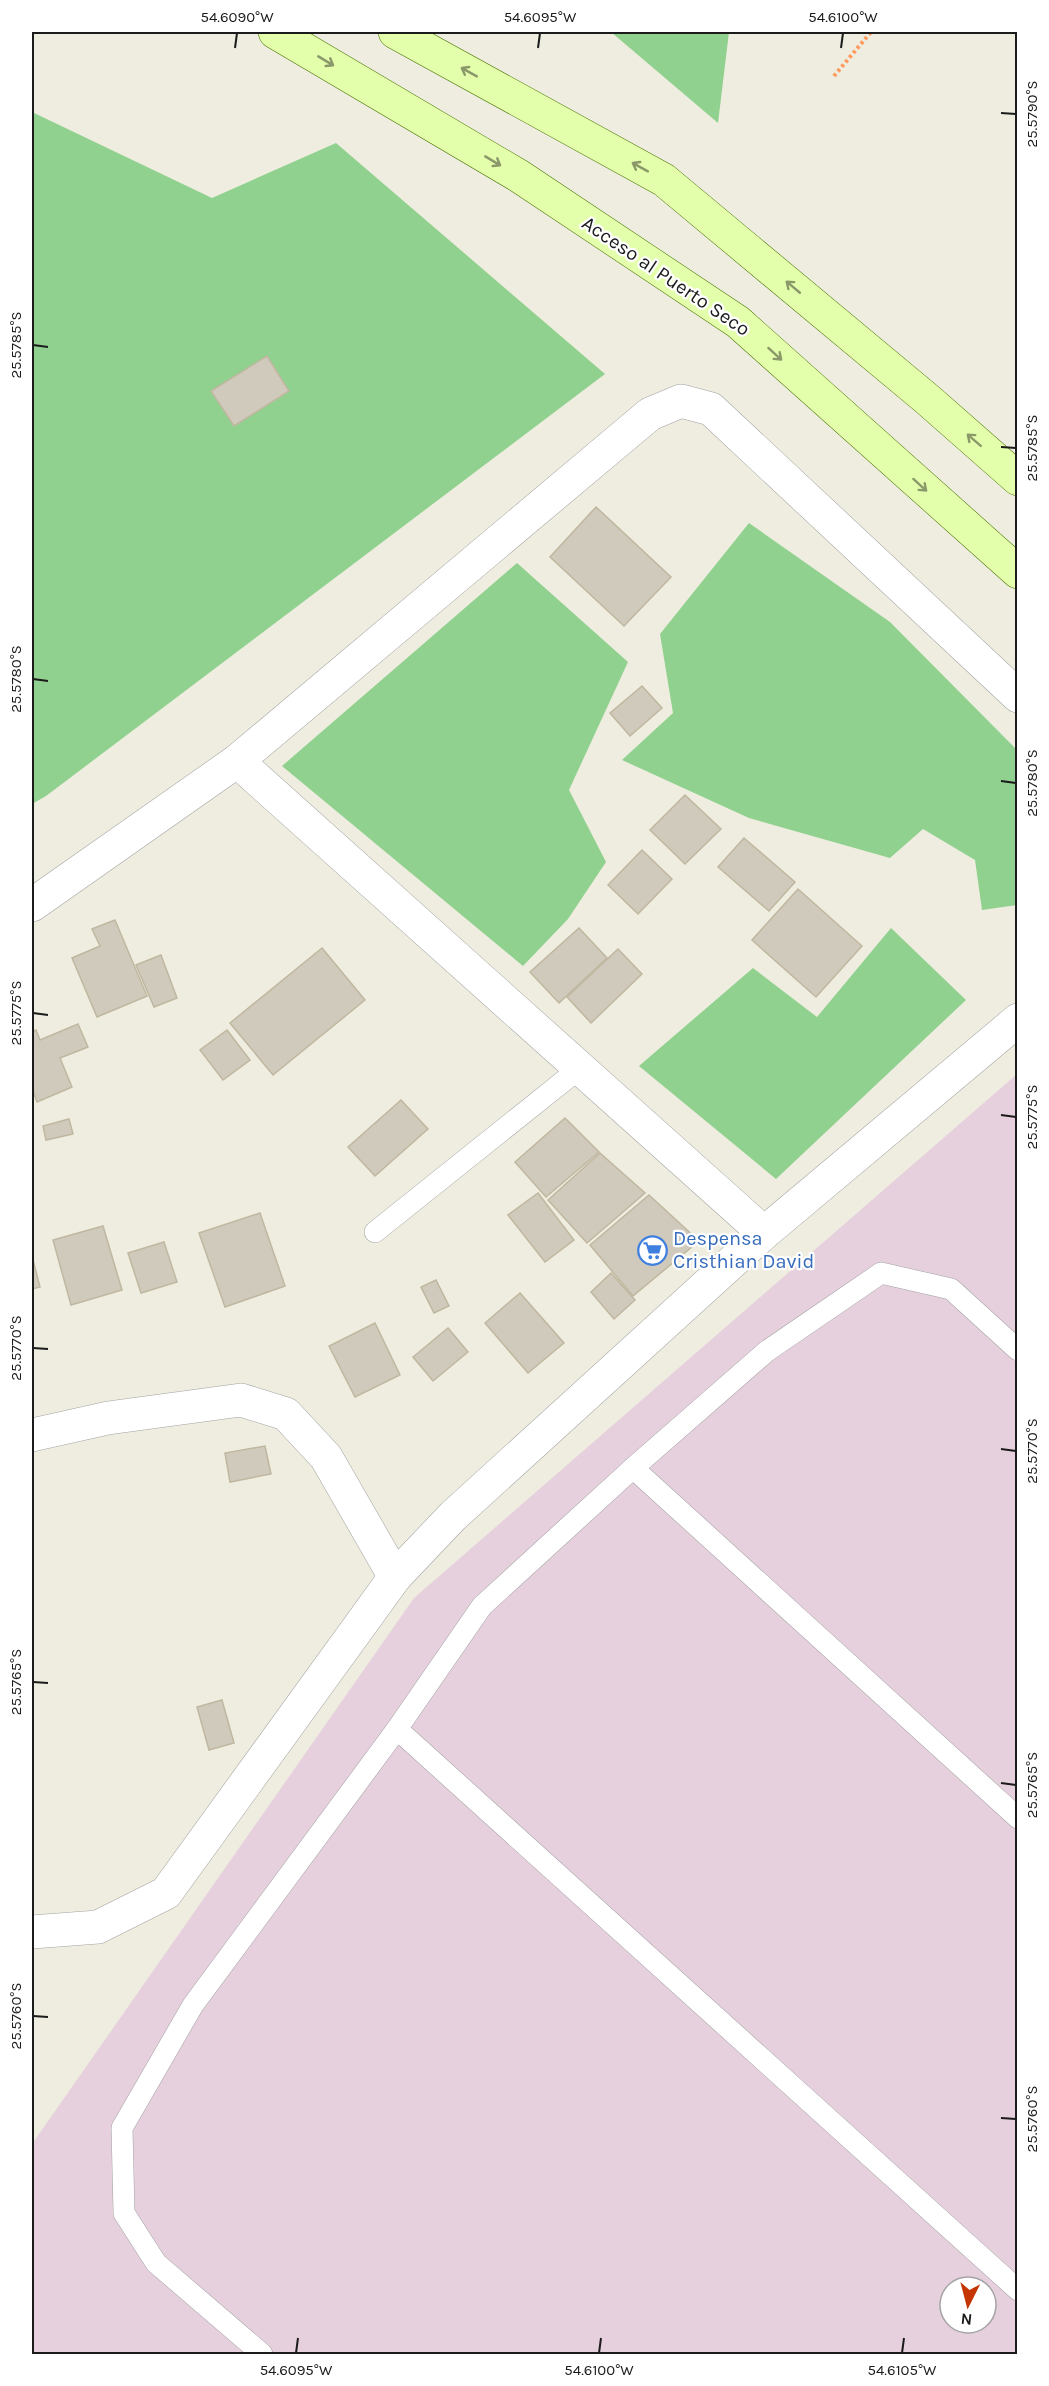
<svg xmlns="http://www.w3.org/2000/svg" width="1049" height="2386" font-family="Karla,sans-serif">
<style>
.industrial{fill:#e7d0dd;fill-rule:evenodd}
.forest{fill:#91d18f}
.building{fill:#d0cabc;stroke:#c0b7a0;stroke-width:1.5}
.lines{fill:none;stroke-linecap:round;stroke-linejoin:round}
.service-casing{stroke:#a2a2a2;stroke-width:22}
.minor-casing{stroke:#a2a2a2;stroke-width:34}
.secondary-casing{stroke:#487300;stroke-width:34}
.path{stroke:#ff9a5e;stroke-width:4;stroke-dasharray:3 3;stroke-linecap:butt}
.service{stroke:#fff;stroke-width:21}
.minor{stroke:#fff;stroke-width:33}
.secondary{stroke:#e4ffab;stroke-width:33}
.oneway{stroke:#8a986a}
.ticks{fill:none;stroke:#1b1b1b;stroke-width:2}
.labels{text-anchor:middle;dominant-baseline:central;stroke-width:4.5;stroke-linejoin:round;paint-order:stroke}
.street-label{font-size:20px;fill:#1b1b1b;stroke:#fff}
.shop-label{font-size:20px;fill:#366cbe;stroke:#fff;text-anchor:start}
.neatline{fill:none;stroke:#1b1b1b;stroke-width:2}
.ticks-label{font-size:15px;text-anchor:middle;fill:#1b1b1b}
</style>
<rect width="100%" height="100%" fill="#eeeddf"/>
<path class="industrial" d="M1017,1074V2354H32V2144L414,1598ZM950,2287H986V2323H950Z"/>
<g class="forest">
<path d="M611,32H729L718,123Z"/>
<path d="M32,112L212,198L336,143L605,374L46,796L32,804Z"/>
<path d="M749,523L890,622L1017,750V905L982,910L975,860L923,829L890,858L749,818L622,760L673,713L660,634Z"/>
<path d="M517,563L628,662L569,790L606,862L568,919L523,966L282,766Z"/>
<path d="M891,928L966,1000L776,1179L639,1066L753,968L817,1017Z"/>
</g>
<g class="building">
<path d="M267,356L289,391L234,426L211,391Z"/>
<path d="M596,507L671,577L624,626L550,557Z"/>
<path d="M642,686L662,708L630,736L610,713Z"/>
<path d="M685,795L721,829L685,864L650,830Z"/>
<path d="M744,838L795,882L769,911L718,867Z"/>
<path d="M642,850L672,879L638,914L608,885Z"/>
<path d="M798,889L862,946L816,997L752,940Z"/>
<path d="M115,920L147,996L97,1017L72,958L100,946L92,929Z"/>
<path d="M579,928L607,958L559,1003L530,972Z"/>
<path d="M322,948L365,1000L273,1075L230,1023Z"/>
<path d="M618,949L642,974L591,1023L567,997Z"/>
<path d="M161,955L177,998L154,1007L136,965Z"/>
<path d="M78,1024L88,1047L60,1058L72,1087L37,1102L32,1088V1032L36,1030L40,1040Z"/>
<path d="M227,1030L250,1060L223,1080L200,1050Z"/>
<path d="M401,1100L428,1129L375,1176L348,1147Z"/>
<path d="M565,1118L599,1152L546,1197L515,1162Z"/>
<path d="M69,1119L73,1134L46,1140L43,1126Z"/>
<path d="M600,1153L645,1193L587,1243L548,1200Z"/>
<path d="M538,1193L574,1240L545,1262L508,1215Z"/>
<path d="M649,1195L699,1241L633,1296L590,1245Z"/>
<path d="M260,1213L285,1286L225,1307L199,1233Z"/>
<path d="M103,1226L122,1290L71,1305L53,1240Z"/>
<path d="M164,1242L177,1282L141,1293L128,1253Z"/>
<path d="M32,1256L40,1287L32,1289Z"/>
<path d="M611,1273L635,1300L614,1319L591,1292Z"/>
<path d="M436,1280L449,1306L434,1313L421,1287Z"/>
<path d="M520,1293L564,1343L528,1373L485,1323Z"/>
<path d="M375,1323L400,1375L355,1397L329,1346Z"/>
<path d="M448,1328L468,1352L433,1381L413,1357Z"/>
<path d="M265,1446L271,1474L230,1482L225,1453Z"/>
<path d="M222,1700L234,1743L209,1750L197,1707Z"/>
</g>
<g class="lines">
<defs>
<g id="service">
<path d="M375,1232L580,1068"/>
<path d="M633,1468L1018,1818"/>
<path d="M397,1729L1018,2290"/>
<path d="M262,2354L156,2263L124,2213L122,2128L193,2005L397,1729L482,1606L633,1468L767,1351L881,1273L951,1289L1018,1350"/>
</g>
<g id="minor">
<path d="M237,761L764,1233"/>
<path d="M32,905L237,761L650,414L681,401L711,409L1018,696"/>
<path d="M32,1435L108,1418L241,1400L286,1414L326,1457L395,1577"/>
<path d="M32,1932L98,1927L166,1893L395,1577L453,1516L764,1233L1018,1020"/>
</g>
<g id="secondary">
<path d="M275,32L519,176L738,322L1018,572"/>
<path d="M395,32L664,180L927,399L1018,479"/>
</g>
</defs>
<use href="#service" class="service-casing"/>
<use href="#minor" class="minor-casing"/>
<use href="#secondary" class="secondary-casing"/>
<path class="path" d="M834,76L871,32"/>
<use href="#service" class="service"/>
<use href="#minor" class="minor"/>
<use href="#secondary" class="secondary"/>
</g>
<defs><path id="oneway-shaft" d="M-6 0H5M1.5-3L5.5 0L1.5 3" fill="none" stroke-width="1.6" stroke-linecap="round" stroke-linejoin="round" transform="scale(1.5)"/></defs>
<g class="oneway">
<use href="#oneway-shaft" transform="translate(326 61) rotate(31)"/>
<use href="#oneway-shaft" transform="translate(469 72) rotate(-151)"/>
<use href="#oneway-shaft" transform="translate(493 161) rotate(31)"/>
<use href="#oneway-shaft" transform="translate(640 167) rotate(-151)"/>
<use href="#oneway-shaft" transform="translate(793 287) rotate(-140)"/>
<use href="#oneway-shaft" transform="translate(775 354) rotate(42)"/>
<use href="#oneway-shaft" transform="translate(974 440) rotate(-139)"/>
<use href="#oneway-shaft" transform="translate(920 485) rotate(42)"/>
</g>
<path class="ticks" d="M235,48L237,33M538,48L540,33M841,48L843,33M1001,113L1016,114M33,345L48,347M1001,447L1016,448M33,679L48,681M1001,781L1016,783M33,1013L48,1015M1001,1115L1016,1117M33,1348L48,1349M1001,1449L1016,1451M33,1682L48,1683M1001,1783L1016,1785M33,2016L48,2017M1001,2118L1016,2119M296,2353L298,2338M599,2353L601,2338M902,2353L904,2338"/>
<defs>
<symbol id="supermarket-ring" viewBox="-11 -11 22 22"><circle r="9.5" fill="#fff" stroke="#3f7fe0" stroke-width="1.5"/><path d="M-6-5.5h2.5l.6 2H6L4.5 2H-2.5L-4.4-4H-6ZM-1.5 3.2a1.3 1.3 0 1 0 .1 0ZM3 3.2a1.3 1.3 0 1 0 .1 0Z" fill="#3f7fe0"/></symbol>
</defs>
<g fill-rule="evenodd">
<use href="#supermarket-ring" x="636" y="1234" width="33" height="33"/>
</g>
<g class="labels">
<g class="street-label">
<text transform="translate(666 276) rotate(34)">Acceso al Puerto Seco</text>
</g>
<g class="shop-label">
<text x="673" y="1238">Despensa<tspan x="673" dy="23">Cristhian David</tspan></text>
</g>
</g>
<rect width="1049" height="2386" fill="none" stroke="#ffffff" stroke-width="66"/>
<g transform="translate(968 2305) rotate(186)"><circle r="28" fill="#ffffff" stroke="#a4a4a4" stroke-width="1.5"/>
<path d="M0-4.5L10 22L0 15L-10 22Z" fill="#c53500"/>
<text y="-9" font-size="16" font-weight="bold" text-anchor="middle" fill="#1b1b1b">N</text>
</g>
<rect x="33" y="33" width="983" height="2320" class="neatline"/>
<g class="ticks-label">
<text x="237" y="22">54.6090°W</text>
<text x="540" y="22">54.6095°W</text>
<text x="843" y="22">54.6100°W</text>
<text transform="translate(1032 114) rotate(-90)" y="5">25.5790°S</text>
<text transform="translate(16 345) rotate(-90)" y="5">25.5785°S</text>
<text transform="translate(1032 448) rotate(-90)" y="5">25.5785°S</text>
<text transform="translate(16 679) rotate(-90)" y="5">25.5780°S</text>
<text transform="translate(1032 783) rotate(-90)" y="5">25.5780°S</text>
<text transform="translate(16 1013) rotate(-90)" y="5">25.5775°S</text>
<text transform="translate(1032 1117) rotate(-90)" y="5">25.5775°S</text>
<text transform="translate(16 1348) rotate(-90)" y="5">25.5770°S</text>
<text transform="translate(1032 1451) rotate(-90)" y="5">25.5770°S</text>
<text transform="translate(16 1682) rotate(-90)" y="5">25.5765°S</text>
<text transform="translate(1032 1785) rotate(-90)" y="5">25.5765°S</text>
<text transform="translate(16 2016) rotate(-90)" y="5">25.5760°S</text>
<text transform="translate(1032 2119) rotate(-90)" y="5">25.5760°S</text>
<text x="296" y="2375">54.6095°W</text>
<text x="599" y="2375">54.6100°W</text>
<text x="902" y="2375">54.6105°W</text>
</g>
</svg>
